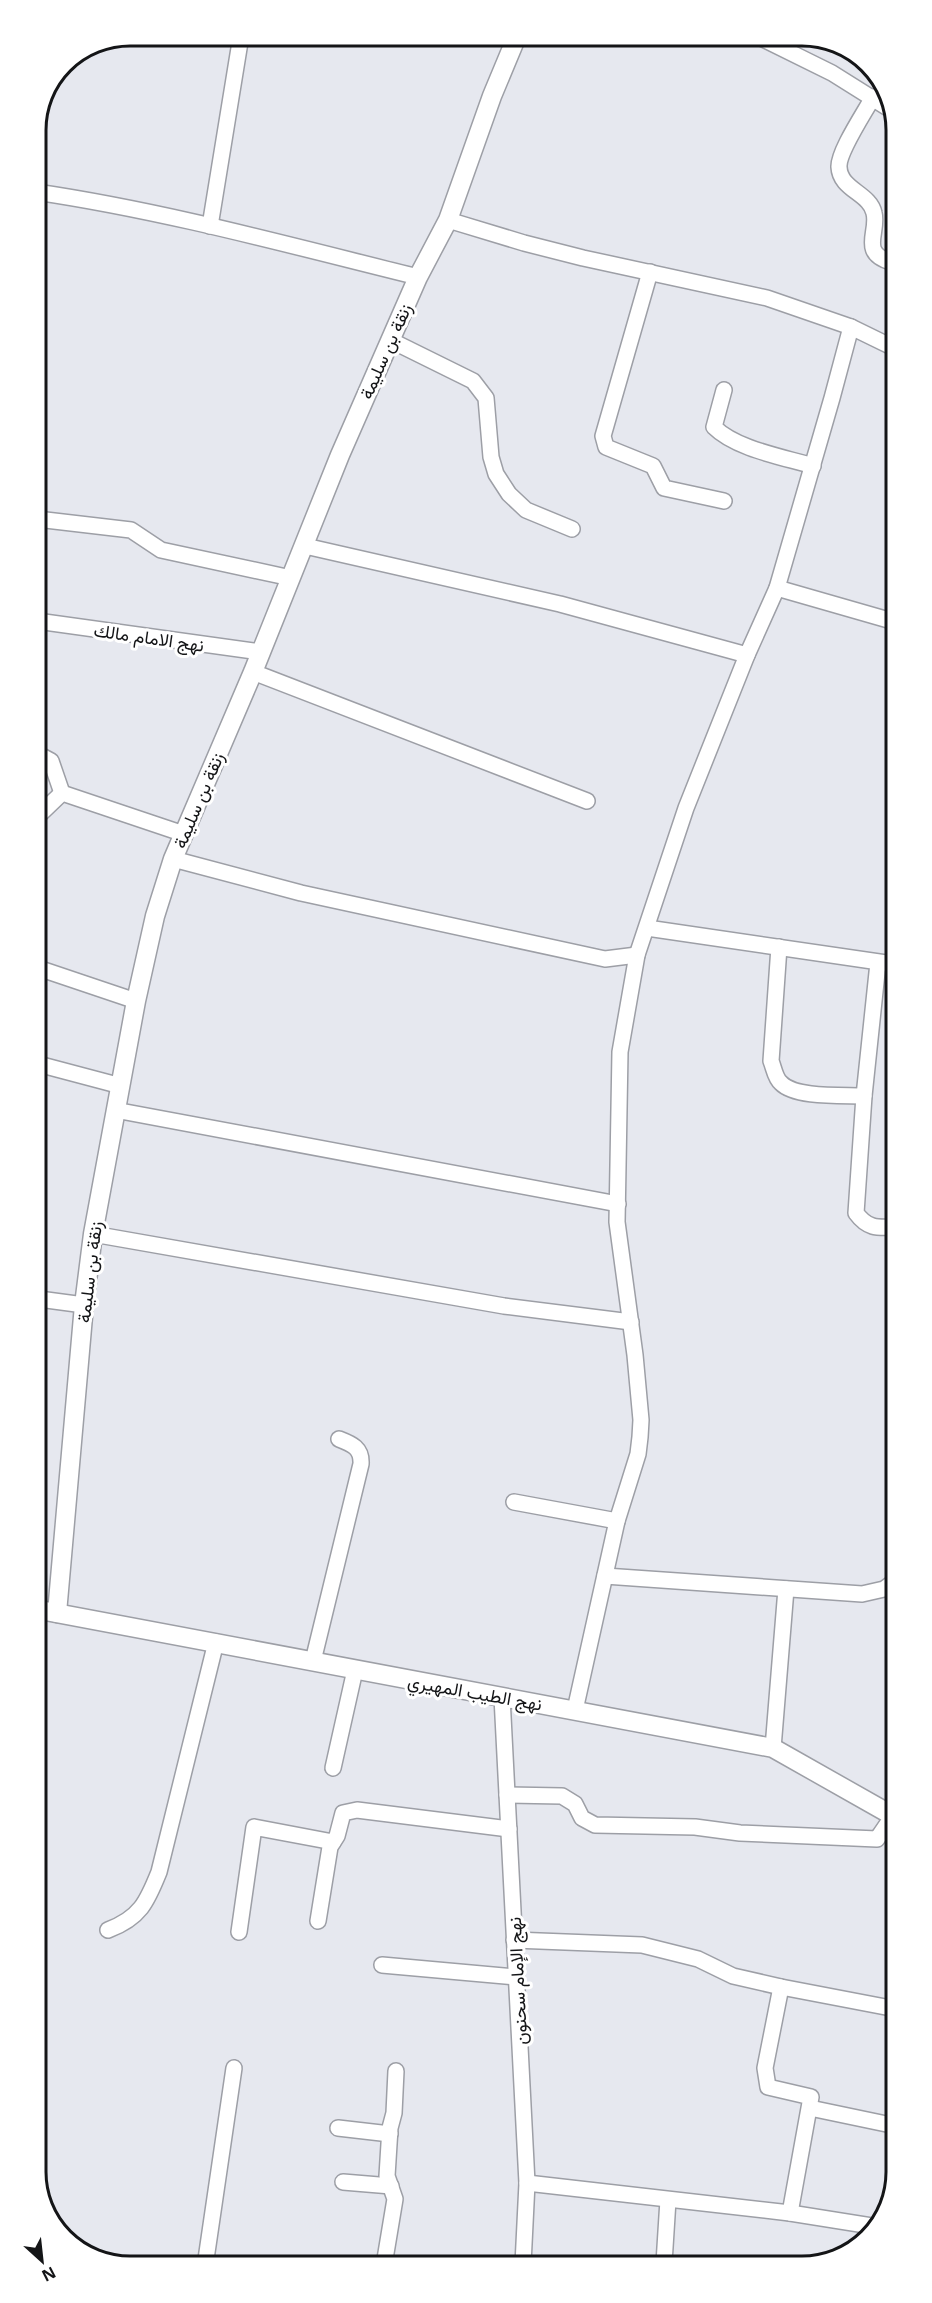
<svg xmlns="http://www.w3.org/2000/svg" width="932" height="2303" font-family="'Open Sans',Vazirmatn,sans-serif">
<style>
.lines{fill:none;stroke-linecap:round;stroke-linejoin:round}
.minor-casing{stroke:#9d9fa6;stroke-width:18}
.tertiary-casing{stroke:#9d9fa6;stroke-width:21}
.minor{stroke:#fff;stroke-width:15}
.tertiary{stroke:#fff;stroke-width:18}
.labels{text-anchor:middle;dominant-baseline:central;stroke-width:6;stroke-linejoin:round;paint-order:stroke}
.street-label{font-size:18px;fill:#141517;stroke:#fff}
.rim{fill:none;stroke:#141517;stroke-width:3}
</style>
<rect width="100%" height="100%" fill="#e6e8ef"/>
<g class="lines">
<defs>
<g id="minor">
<path d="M757,36L832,73L891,110"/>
<path d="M873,97C865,112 838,152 839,167C840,190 870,193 874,213C879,232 859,253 891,262"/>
<path d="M36,192C165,211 292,246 418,277"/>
<path d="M448,220L524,243L583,258L767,298L851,327L892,347"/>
<path d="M210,226L241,36"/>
<path d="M650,272L603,436L606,447L653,466L664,488L724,501"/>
<path d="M390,340L473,381L486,398L491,457L496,474L509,494L526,510L572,529"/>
<path d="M724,390L714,427C736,449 783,457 813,466"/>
<path d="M37,519L131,530L161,550L291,578"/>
<path d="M305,546L560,604L747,655"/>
<path d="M777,588L892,621"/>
<path d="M37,621L261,652"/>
<path d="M253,672L587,801"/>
<path d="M38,754L51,761L62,793"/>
<path d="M38,816L62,793L184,834"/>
<path d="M173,859L301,893L605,959L637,955"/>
<path d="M647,928L893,964"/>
<path d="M779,947L771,1061C774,1068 775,1078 781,1083C795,1098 843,1095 864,1096"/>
<path d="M878,963L864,1096L856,1213C867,1228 876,1228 894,1227"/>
<path d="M38,968L136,1001"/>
<path d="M38,1064L121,1086"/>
<path d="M115,1110L618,1204"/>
<path d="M93,1234L504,1306L631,1322"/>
<path d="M39,1299L84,1305"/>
<path d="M514,1502L617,1521"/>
<path d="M605,1576L862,1594L884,1589L895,1581"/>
<path d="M313,1661L361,1464C362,1448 352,1444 339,1439"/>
<path d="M502,1697L527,2183L523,2264"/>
<path d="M575,1710L617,1521L638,1454L640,1437L641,1420L635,1355L617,1222L620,1052L637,955L686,808L747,655L777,588L832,398L851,327"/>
<path d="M773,1748L786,1589"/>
<path d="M333,1768L355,1670"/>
<path d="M507,1795L562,1796L575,1804L582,1818L595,1825L695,1827L740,1833L877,1839L892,1817"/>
<path d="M318,1921L330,1847L337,1836L343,1813L357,1810L509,1829"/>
<path d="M108,1930C140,1918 147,1902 159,1872L216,1642"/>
<path d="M239,1932L254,1827L333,1842"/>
<path d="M514,1940L642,1945L698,1959L733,1976L781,1987L896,2009"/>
<path d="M382,1965L516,1977"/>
<path d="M781,1987L765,2068L768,2087L811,2097L790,2213L878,2227"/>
<path d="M810,2108L896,2126"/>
<path d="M338,2128L390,2134"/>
<path d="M343,2182L391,2186"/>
<path d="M527,2183L790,2213"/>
<path d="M664,2263L668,2200"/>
<path d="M384,2265L395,2199L387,2176L390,2128L394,2113L396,2071"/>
<path d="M205,2266L234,2068"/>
</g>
<g id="tertiary">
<path d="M40,1610L773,1748L895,1817"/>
<path d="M57,1613L84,1305L93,1234L136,1001L155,916L173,859L253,672L340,455L418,277L448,220L492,96L517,36"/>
</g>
</defs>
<use href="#minor" class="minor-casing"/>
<use href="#tertiary" class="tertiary-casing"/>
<use href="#minor" class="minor"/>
<use href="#tertiary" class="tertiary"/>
</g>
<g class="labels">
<g class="street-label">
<text transform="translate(385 351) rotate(-66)">زنقة بن سليمة</text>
<text transform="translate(149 637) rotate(8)">نهج الامام مالك</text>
<text transform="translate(198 800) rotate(-67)">زنقة بن سليمة</text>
<text transform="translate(89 1272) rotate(-83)">زنقة بن سليمة</text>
<text transform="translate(475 1692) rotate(10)">نهج الطيب المهيري</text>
<text transform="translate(517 1981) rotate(-93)">نهج الإمام سحنون</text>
</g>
</g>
<path d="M0 0H932V2303H0ZM130 46H802A84 84 0 0 1 886 130V2172A84 84 0 0 1 802 2256H130A84 84 0 0 1 46 2172V130A84 84 0 0 1 130 46Z" fill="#fff" fill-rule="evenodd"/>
<path class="rim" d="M130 46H802A84 84 0 0 1 886 130V2172A84 84 0 0 1 802 2256H130A84 84 0 0 1 46 2172V130A84 84 0 0 1 130 46Z"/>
<g transform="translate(42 2261) rotate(153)" stroke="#ffffff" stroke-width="4.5" paint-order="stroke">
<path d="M0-4.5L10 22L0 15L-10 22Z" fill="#141517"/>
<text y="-9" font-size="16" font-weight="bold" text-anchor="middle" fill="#141517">N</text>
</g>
</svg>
